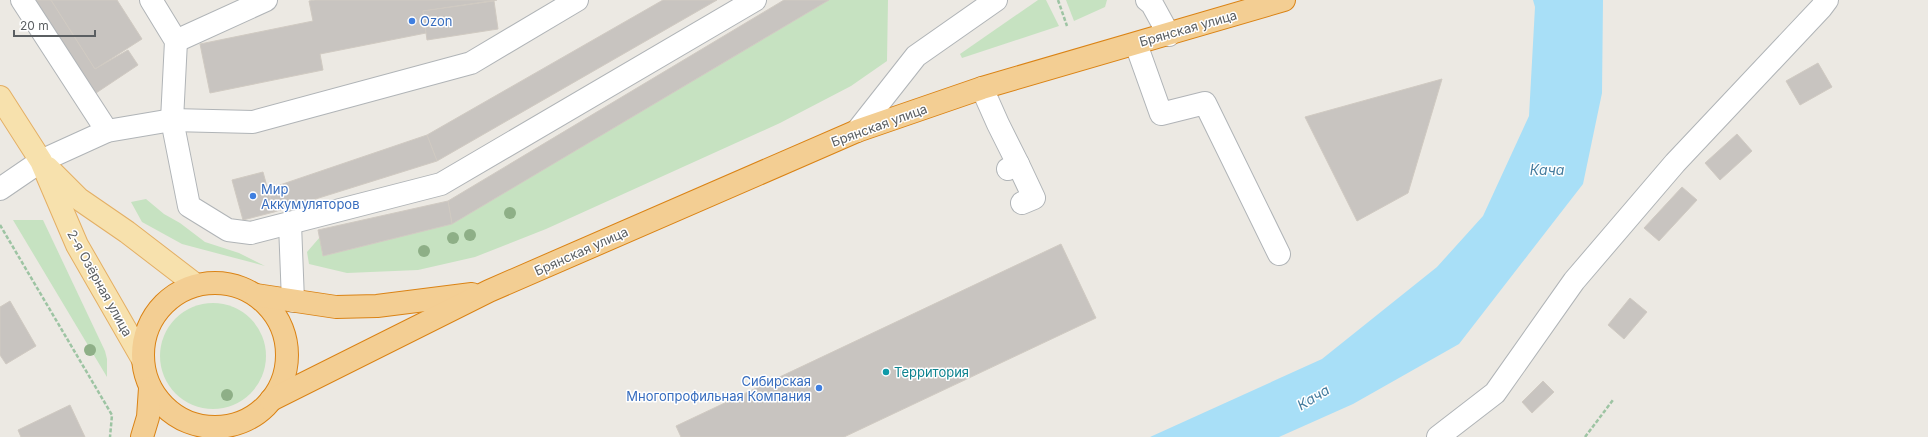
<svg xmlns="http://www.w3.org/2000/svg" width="1928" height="437" font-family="Inter,sans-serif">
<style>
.green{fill:#c6e2c1}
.water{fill:#a8dff7}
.building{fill:#c8c4c0;stroke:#d0cac2}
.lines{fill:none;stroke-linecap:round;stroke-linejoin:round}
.minor-casing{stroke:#b0b4b7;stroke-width:24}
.major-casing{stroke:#e4af64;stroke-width:24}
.highway-casing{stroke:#da8315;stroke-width:24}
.path{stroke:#9dc4a3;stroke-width:2.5;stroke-dasharray:4 2;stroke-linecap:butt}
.minor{stroke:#fff;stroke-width:22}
.major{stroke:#f7e1ad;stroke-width:22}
.highway{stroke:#f3ce93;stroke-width:22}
.tree{fill:#8eaf87}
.shop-dot{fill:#3f7fe0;stroke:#fff;stroke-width:1.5}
.culture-dot{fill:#0f9aa8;stroke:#fff;stroke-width:1.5}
.labels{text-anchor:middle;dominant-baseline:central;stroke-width:3;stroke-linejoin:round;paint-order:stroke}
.shop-label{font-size:13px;fill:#366cbe;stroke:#fff;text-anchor:start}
.street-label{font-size:13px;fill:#5b5f62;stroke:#fff}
.culture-label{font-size:13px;fill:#0d838f;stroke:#fff;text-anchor:start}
.water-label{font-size:14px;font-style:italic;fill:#457c9e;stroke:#fff}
</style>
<rect width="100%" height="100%" fill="#ece9e3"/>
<g class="green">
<path d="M829,0H888L887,61L851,86L780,123L546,229L475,257L418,270L347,273L309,264L307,252L320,237L323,256L452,224Z"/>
<path d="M1038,0H1046L1059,26L962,58L960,54Z"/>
<path d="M1066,0H1107L1105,7L1074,21Z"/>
<path d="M146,199L164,214L180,223L205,242L239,253L265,266L182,244L142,222L131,202Z"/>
<path d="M13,220H43L105,351L107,359V377Z"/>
<circle cx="213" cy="356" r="53"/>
</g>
<path class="water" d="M1533,0H1603L1602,93L1583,184L1459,344L1353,404L1279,437H1150L1322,359L1437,267L1483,216L1529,116L1535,7Z"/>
<g class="building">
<path d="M34,0H51L95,69L128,50L138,65L96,93Z"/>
<path d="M51,0H117L142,39L95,69Z"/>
<path d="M315,0H497L423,11L426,33L320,54L323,70L210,93L200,44L313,21L309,1Z"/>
<path d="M663,0H717L437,161L427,135Z"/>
<path d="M784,0H829L452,224L448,201Z"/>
<path d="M494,1L498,29L427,40L423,11Z"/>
<path d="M1818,63L1832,87L1800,105L1786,81Z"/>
<path d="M1442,79L1408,193L1357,221L1305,117Z"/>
<path d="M1737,134L1752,151L1720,180L1705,163Z"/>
<path d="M427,135L437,161L274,212L268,189Z"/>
<path d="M263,172L274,212L243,220L232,180Z"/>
<path d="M1682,187L1697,200L1659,241L1644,228Z"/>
<path d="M448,201L452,224L323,256L318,230Z"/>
<path d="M1061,244L1096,318L844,437H681L676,426Z"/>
<path d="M1630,298L1647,312L1624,339L1608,325Z"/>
<path d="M10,301L36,346L6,364L0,355V307Z"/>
<path d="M1543,381L1554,392L1532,413L1522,402Z"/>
<path d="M70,405L85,437H21L18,430Z"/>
</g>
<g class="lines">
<defs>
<g id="minor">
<path d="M22,0L107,131"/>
<path d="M151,0L176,41L172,120L189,206L228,230L251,233L441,184L755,0"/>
<path d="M1147,0L1152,4L1169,35"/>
<path d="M176,41L266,0"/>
<path d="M1136,44L1161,114L1205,103L1279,254"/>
<path d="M982,88L998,124L1018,164L1008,169"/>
<path d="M857,131L916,56L996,0"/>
<path d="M1018,164L1034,198L1022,203"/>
<path d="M0,189L41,161L107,131L172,120L253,122L471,63L577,0"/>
<path d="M290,224L293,301"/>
<path d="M1438,437L1495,393L1574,281L1675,163L1821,8L1827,0"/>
</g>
<g id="major">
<path d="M0,97L41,161L77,245L142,358"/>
<path d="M48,168L79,199L127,232L196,285"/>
</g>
<g id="highway">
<circle cx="215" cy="355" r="72"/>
<path d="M256,295L336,307L377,306L472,294"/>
<path d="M271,400L489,291L857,131L982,88L1284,0"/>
<path d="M142,437L148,417L150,388"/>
</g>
</defs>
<use href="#minor" class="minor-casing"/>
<use href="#major" class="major-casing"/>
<use href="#highway" class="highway-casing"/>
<g class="path">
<path d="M1058,0L1067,26"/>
<path d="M0,225L112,415L110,437"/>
<path d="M1585,437L1613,400"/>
</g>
<use href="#minor" class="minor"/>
<use href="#major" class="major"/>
<use href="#highway" class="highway"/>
</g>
<g class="tree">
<circle cx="510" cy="213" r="6"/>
<circle cx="470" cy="235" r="6"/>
<circle cx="453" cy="238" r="6"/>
<circle cx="424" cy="251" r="6"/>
<circle cx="90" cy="350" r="6"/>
<circle cx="227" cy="395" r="6"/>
</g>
<g class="shop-dot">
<circle cx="412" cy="21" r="4"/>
<circle cx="253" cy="196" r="4"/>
<circle cx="819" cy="388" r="4"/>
</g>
<circle class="culture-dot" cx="886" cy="372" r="4"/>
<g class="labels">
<g class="shop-label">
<text x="420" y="21">Ozon</text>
<text x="261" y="189">Мир<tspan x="261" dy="15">Аккумуляторов</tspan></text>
<text x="811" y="381" text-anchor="end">Сибирская<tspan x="811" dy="15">Многопрофильная Компания</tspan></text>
</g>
<g class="street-label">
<text transform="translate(1188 28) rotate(-16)">Брянская улица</text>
<text transform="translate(879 125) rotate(-20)">Брянская улица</text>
<text transform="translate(581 251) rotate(-24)">Брянская улица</text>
<text transform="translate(100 283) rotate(61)">2-я Озёрная улица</text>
</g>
<g class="culture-label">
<text x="894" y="372">Территория</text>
</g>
<g class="water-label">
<text x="1547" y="169">Кача</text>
<text transform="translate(1313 397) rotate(-31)">Кача</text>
</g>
</g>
<path d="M14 30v6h81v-6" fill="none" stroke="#5b5f62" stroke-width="2"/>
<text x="20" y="30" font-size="12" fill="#5b5f62" stroke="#ffffff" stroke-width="3" paint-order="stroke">20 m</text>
</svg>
